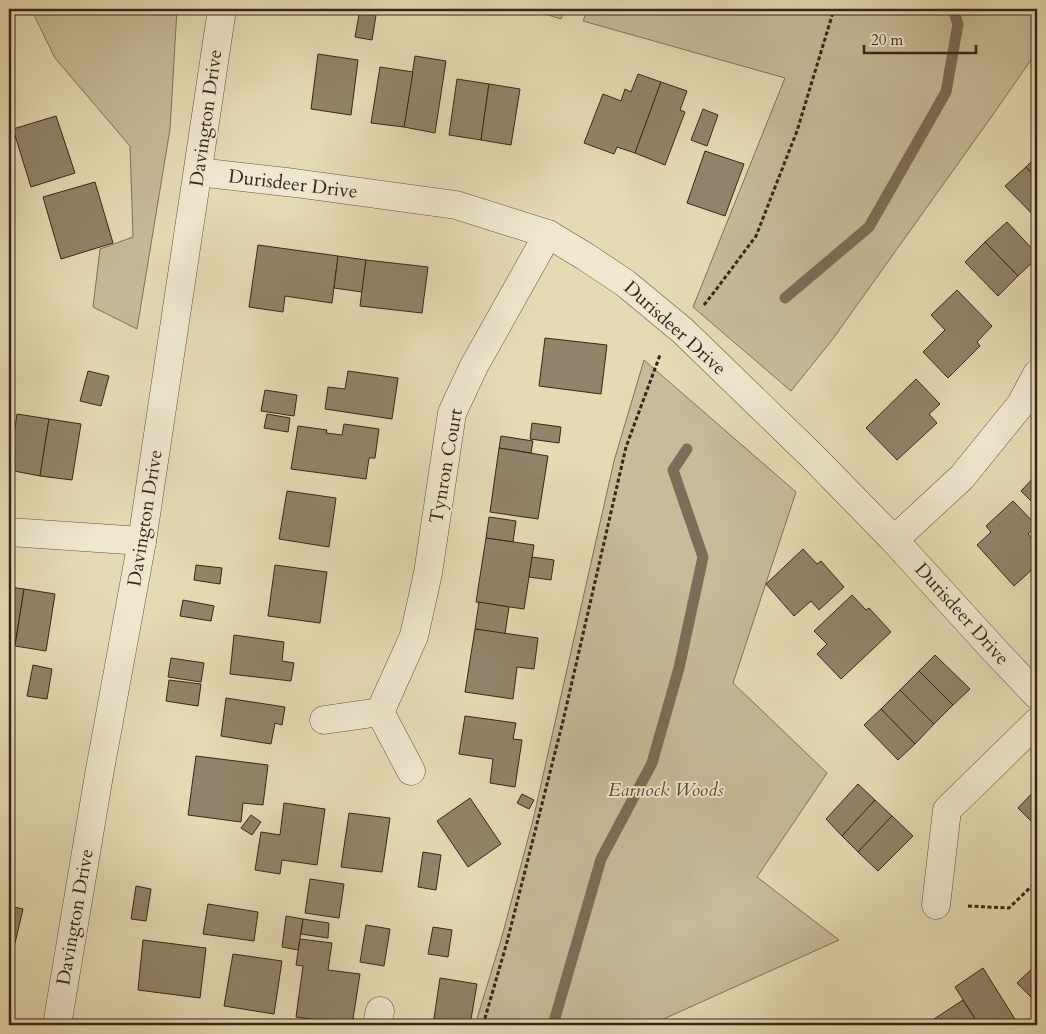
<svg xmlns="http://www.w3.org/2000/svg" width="1046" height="1034" font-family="Cardo,serif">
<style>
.green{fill:#c8bb99;stroke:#80705a}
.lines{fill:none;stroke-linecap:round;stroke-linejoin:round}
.stream{stroke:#7d6c57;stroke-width:11}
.building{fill:#92836a;stroke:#38241b}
.street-casing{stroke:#645241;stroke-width:29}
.path{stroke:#38241b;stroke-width:3;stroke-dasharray:4 2.5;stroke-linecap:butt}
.street{stroke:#efe7ce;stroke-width:28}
.labels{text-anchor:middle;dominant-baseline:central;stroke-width:4;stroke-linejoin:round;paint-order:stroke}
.street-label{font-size:19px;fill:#38241b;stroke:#efe7ce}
.park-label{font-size:19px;font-style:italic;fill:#5c4a3a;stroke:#efe7ce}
</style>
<rect width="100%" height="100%" fill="#e6dab3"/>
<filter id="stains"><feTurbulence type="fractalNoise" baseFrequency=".004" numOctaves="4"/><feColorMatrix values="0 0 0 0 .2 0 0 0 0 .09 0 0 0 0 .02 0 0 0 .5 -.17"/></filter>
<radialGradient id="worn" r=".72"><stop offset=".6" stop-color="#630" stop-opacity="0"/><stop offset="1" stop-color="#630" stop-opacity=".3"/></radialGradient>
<g class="green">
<path d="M31,9H177L170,129L137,329L93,307L100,249L133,237L130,146L55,58Z"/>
<path d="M529,9H564L561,19Z"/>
<path d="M588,9H1037V49L1033,57L992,116L832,340L791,391L693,307L785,78L583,21Z"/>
<path d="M644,360L796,492L733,683L827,773L757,877L839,940L657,1022L655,1025H475L501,940L533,820L614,461Z"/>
</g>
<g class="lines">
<g class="stream">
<path d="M785,298L869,227L946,92L958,24L953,9"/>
<path d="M553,1025L601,859L652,763L679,668L703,557L673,470L687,449"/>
</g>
</g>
<g class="building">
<path d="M360,9H377L372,40L355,37Z"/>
<path d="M318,54L358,60L351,115L311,109Z"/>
<path d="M415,56L446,61L435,133L404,127Z"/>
<path d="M380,67L413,72L404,127L371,123Z"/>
<path d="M638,74L661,82L635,153L617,147L614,154L584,143L603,94L621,101L625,89L631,92Z"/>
<path d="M457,79L489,84L481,140L449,135Z"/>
<path d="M661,82L687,91L680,110L685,112L665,165L635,153Z"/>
<path d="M489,84L520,89L511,145L481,140Z"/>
<path d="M703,109L718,115L707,146L691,140Z"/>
<path d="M56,116L75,173L31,187L13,129Z"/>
<path d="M705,151L744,164L725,216L687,203Z"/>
<path d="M1037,156V179L1026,167Z"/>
<path d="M1026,167L1037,179V219L1005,186Z"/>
<path d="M95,182L113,243L61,259L43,197Z"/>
<path d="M1007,222L1037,254V258L1018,276L985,242Z"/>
<path d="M985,242L1018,276L998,296L965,262Z"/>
<path d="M258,245L338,256L332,303L285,296L283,312L249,307Z"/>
<path d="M338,256L366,260L362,292L334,288Z"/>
<path d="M366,260L428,267L422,313L360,306Z"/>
<path d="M957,290L992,326L977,342L980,346L948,378L923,352L945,330L931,315Z"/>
<path d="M545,338L607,345L601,394L539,386Z"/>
<path d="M88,371L109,376L101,406L80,401Z"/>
<path d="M348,371L398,378L392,419L325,409L328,387L345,389Z"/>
<path d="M916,379L940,404L929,414L937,423L897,460L866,428Z"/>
<path d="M265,390L297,395L294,416L261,411Z"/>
<path d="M17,414L49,419L40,476L9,470Z"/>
<path d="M267,414L290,418L288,432L264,428Z"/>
<path d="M49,419L81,424L72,480L40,476Z"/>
<path d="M532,423L561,427L559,443L530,439Z"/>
<path d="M344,424L379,429L375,458H369L366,479L291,469L298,426L327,430L326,433L342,435Z"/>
<path d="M501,436L533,441L531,453L499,448Z"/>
<path d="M499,448L548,456L538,519L490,512Z"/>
<path d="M1037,474V507L1021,491Z"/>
<path d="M287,491L336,498L329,547L279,539Z"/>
<path d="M1013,501L1037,526L1028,534L1037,544V565L1014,586L977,545L991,532L986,526Z"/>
<path d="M489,517L516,521L513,542L486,538Z"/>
<path d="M486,538L534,545L524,609L476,602Z"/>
<path d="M803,549L817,564L821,561L844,587L819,610L811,601L794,616L766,584Z"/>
<path d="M532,557L554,560L551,580L529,577Z"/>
<path d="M196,565L222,568L220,584L194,580Z"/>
<path d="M275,565L327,572L320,623L268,616Z"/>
<path d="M9,587L24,589L15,646L9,645Z"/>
<path d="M24,589L55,594L46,651L15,646Z"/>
<path d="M852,595L866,610L869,608L891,632L841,679L817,654L827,644L814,631Z"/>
<path d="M183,600L214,606L211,621L180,616Z"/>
<path d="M479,602L509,607L505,634L475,629Z"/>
<path d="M475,629L538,638L534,669L517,667L513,699L465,692Z"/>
<path d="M234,635L284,642L282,661L294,663L291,681L230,674Z"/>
<path d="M935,655L970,689L953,705L919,671Z"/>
<path d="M171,658L204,663L201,682L168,677Z"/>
<path d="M33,665L52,669L47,699L27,696Z"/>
<path d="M919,671L953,705L934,724L900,690Z"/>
<path d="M169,680L201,684L198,706L166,701Z"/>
<path d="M900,690L934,724L915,744L881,709Z"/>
<path d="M226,698L285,707L282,725L275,723L271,744L221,736Z"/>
<path d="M881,709L915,744L898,760L864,725Z"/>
<path d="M465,716L516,723L513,739L522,740L515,787L490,783L493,759L459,754Z"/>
<path d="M196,756L268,765L263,805L243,803L241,822L188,815Z"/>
<path d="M858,784L875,800L842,836L826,819Z"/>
<path d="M1037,788V827L1018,808Z"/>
<path d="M522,794L534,800L529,809L517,803Z"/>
<path d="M470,798L501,844L468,867L437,821Z"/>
<path d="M875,800L892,816L858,852L842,836Z"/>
<path d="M284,803L325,809L317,865L282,860L280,874L255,870L261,832L280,835Z"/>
<path d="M349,813L390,818L382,872L341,867Z"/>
<path d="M251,815L261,822L252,835L241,828Z"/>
<path d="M892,816L913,836L878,871L858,852Z"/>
<path d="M423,852L441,855L436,890L418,887Z"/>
<path d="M310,879L344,884L339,918L305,913Z"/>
<path d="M136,886L151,889L146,921L131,919Z"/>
<path d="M208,904L258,912L254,941L203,934Z"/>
<path d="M9,906L23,909L15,943L9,942Z"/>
<path d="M286,916L303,919L298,950L282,947Z"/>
<path d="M303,919L329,923L328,938L301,934Z"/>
<path d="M366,925L390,929L384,966L360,962Z"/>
<path d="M433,927L452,930L448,957L428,954Z"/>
<path d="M300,939L332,943L328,970L360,974L352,1025L296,1017L303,966L296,965Z"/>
<path d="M143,940L206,948L200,998L138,990Z"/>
<path d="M233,954L282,961L274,1014L224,1006Z"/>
<path d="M1035,966L1037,969V1003L1017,983Z"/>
<path d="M983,968L1018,1024L1016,1025H979L955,987Z"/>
<path d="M440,978L477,984L470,1025H433Z"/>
<path d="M963,1000L979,1025H938L934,1019Z"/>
</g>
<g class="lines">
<defs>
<g id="street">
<path d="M198,172L295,183L456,205L548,234L586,257L625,283L683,331L814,458L894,540L997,653L1037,695"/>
<path d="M9,532L142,541"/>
<path d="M894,540L962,477L1021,404L1037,374"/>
<path d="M380,712L411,771"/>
<path d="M324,720L380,712L414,636L428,573L452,413L474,366L548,234"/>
<path d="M936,905L947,810L1037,722"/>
<path d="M57,1025L99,775L142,541L222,9"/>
<path d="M377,1025L380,1011"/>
</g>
</defs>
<use href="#street" class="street-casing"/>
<g class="path">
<path d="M704,305L715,291L756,236L797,131L834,9"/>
<path d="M968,906L1009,908L1037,881"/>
<path d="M483,1025L507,942L563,721L626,447L660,355"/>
</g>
<use href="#street" class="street"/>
</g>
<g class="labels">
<g class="street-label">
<text transform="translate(206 118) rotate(-82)">Davington Drive</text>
<text transform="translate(293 184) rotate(7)">Durisdeer Drive</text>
<text transform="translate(675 328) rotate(42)">Durisdeer Drive</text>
<text transform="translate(446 466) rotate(-80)">Tynron Court</text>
<text transform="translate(145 518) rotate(-81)">Davington Drive</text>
<text transform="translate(962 614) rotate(48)">Durisdeer Drive</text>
<text transform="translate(75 917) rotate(-80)">Davington Drive</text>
</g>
<g class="park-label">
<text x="666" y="790">Earnock Woods</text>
</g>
</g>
<rect width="1046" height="1034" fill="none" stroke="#e6dab3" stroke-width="30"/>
<rect x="10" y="10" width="1026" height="1014" fill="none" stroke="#38241b" stroke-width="2.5"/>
<rect x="15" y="15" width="1016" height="1004" fill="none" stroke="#38241b"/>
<path d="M864 45v8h112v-8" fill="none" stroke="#38241b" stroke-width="2.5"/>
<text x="871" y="45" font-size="15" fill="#38241b" stroke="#efe7ce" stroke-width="4" paint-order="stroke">20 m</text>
<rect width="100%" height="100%" filter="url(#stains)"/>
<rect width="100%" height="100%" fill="url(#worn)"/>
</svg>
